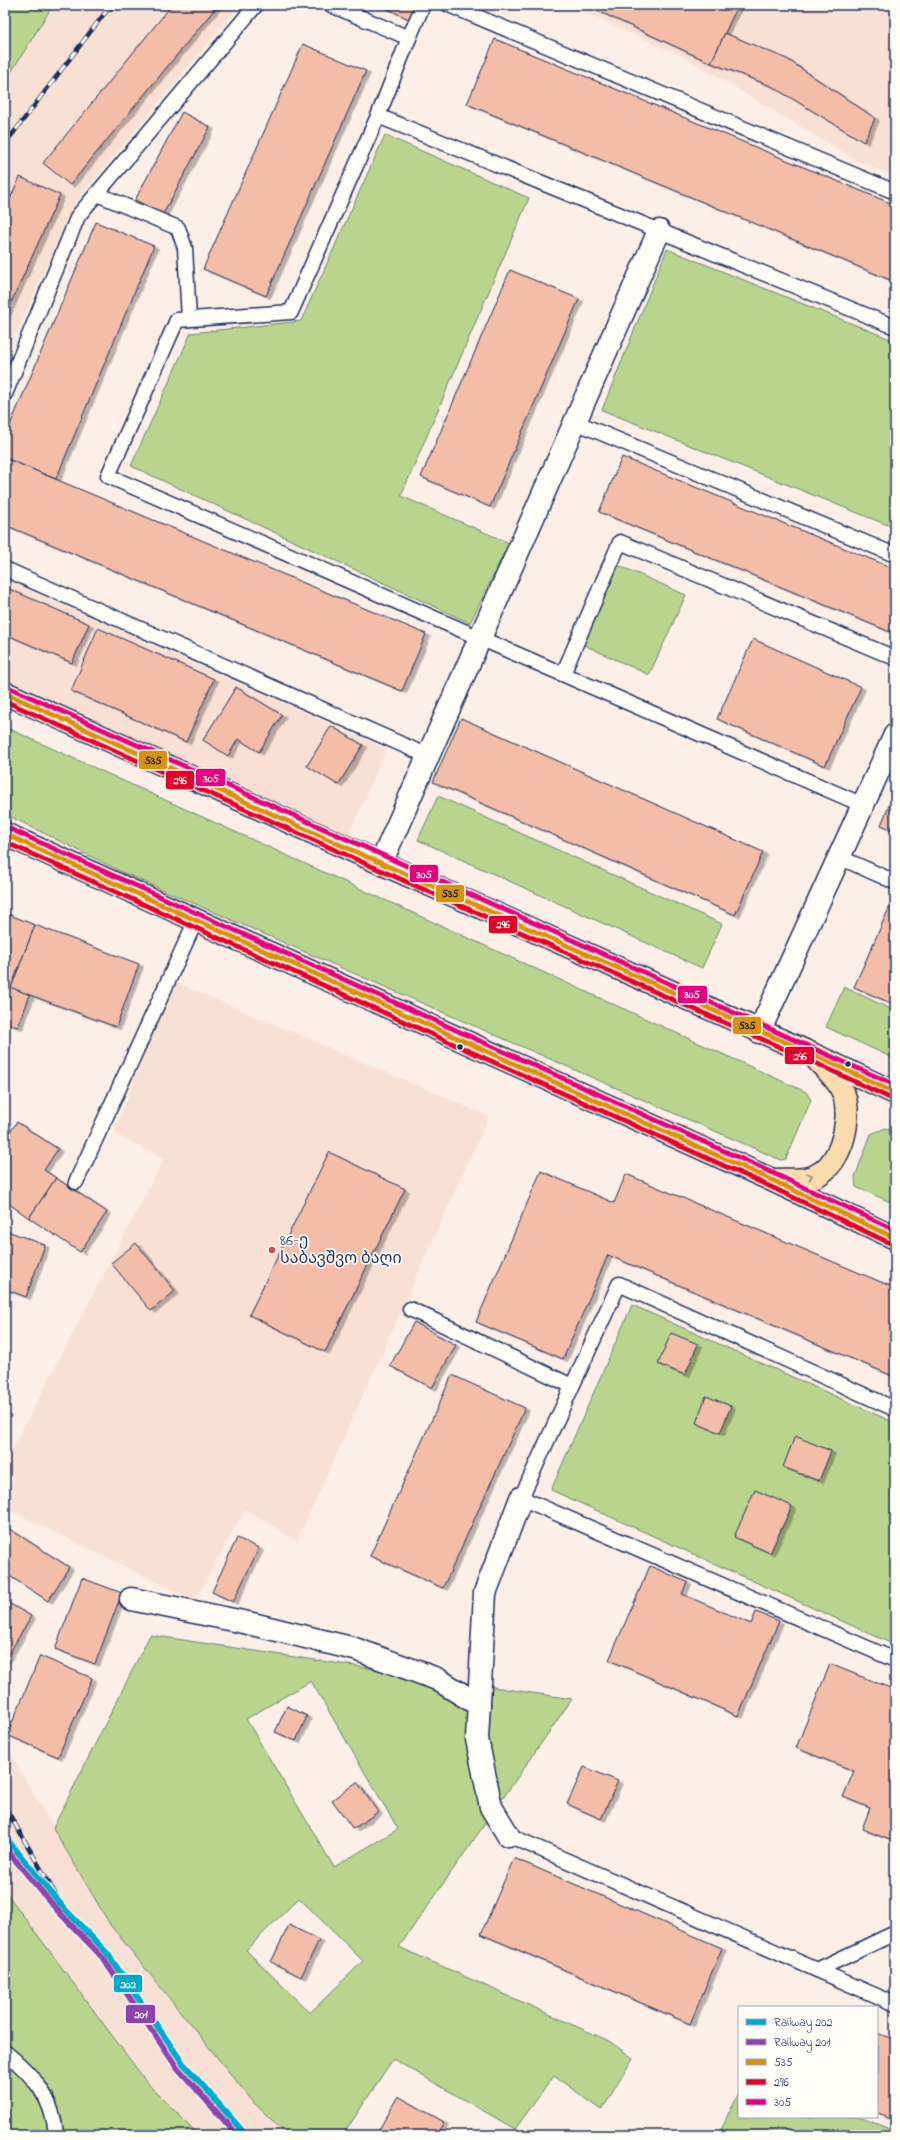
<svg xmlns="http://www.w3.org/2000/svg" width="900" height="2140" font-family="'Indie Flower','Noto Sans Georgian',sans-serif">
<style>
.built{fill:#f9e0d4}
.green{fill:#b9d58d;stroke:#6a8276;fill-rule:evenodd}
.building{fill:#f4bda8;stroke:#1b2f5e;filter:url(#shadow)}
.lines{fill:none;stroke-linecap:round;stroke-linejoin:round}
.lane-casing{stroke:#1b2f5e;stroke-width:17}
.street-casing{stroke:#1b2f5e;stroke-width:25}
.primary-casing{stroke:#1b2f5e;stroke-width:25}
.lane{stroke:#fdfcf7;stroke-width:14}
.street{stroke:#fdfcf7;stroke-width:22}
.primary{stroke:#fcdcac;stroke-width:22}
.rail-casing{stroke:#1b2f5e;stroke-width:4.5}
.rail{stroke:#fdfcf7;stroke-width:3;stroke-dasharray:9;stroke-linecap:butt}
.bus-1-casing{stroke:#fdfcf7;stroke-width:8}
.bus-2-casing{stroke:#fdfcf7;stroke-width:8}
.bus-3-casing{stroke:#fdfcf7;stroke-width:8}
.bus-1{stroke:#d6940e;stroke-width:5}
.bus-2{stroke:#e4002b;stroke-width:5}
.bus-3{stroke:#e5007d;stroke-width:5}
.rail-1-casing{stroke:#fdfcf7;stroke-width:9}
.rail-2-casing{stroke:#fdfcf7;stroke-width:9}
.rail-1{stroke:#00a9ce;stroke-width:6}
.rail-2{stroke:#8e44ad;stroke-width:6}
.oneway{stroke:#8c8685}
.bus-dot{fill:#1b2f5e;stroke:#fdfcf7;stroke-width:1.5}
.poi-dot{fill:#d1495b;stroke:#fdfcf7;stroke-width:1.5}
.labels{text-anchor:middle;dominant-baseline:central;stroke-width:3.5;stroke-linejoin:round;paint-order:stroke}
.poi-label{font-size:16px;fill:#1b2f5e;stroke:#fdfcf7;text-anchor:start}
.line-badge{stroke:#fdfcf7;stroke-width:1.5}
.badge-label{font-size:11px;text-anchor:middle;font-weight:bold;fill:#fff}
.pale-badge-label{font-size:11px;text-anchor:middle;font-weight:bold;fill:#111}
</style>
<defs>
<filter id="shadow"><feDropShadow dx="4.5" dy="2.5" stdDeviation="0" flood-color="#0004"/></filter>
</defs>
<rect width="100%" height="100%" fill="#fbefe7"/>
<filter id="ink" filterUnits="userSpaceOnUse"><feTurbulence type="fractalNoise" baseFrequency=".025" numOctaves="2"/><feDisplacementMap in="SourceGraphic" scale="8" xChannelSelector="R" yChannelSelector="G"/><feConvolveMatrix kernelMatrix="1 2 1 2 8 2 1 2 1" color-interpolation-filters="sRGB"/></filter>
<g filter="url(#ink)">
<g class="built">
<path d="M53,5H240L75,203L5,357V82Z"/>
<path d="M567,5H895V176L856,160L686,58Z"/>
<path d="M5,579L386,749L347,839L5,678Z"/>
<path d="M173,981L489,1116L297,1541L245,1509L195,1601L5,1508V1500L15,1477L5,1473V1463L164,1159L114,1133Z"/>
<path d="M5,1741L17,1765L111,1926L254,2103L288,2135H199L148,2084L5,1891Z"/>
</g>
<g class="green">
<path d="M5,5H53L5,82Z"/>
<path d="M385,135L529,198L401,496L509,543L470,623L131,466L191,333L301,321Z"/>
<path d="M667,249L895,341V528L602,410Z"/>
<path d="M618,565L686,595L649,675L582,644Z"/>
<path d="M5,727L806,1092L811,1100L786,1159L781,1160L122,872L5,814Z"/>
<path d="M438,796L722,924L702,968L418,840Z"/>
<path d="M844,987L895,1011V1059L826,1027Z"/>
<path d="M886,1128L895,1132V1204L856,1187L855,1177L871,1134Z"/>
<path d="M632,1305L895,1423V1645L551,1490Z"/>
<path d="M150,1635L572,1699L399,1947L609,2041L633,2058L602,2110L554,2076L515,2129L393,2059L343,2135H288L254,2103L111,1926L53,1828ZM311,1681L398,1829L334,1867L246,1719ZM299,1898L363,1961L310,2013L246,1950Z"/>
<path d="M5,1891L148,2084L199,2135H5Z"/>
<path d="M739,2094V2117H862L895,2130V2135H717Z"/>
</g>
<g class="building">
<path d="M172,5H218L70,185L43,163Z"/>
<path d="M379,5H418L411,20Z"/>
<path d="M585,5H738L711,63Z"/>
<path d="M725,33L787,59L875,118L864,142L771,86L711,63Z"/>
<path d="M495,39L895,205V282L467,104Z"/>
<path d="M303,44L366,71L266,296L203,269Z"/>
<path d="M182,112L210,127L163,214L135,200Z"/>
<path d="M20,177L60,195L5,316V210Z"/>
<path d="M96,222L154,246L56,479L5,458V437Z"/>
<path d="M510,270L579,299L490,507L421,477Z"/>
<path d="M622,457L895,569V634L599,512Z"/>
<path d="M5,458L426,634L402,691L5,525Z"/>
<path d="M5,587L89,624L72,663L5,634Z"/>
<path d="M98,628L214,679L186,742L71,691Z"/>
<path d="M753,639L861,687L825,766L717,719Z"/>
<path d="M236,687L282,715L259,752L238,739L228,756L203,740Z"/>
<path d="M461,718L763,852L735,915L433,782Z"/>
<path d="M331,726L363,745L338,785L307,766Z"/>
<path d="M895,791V831L881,825Z"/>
<path d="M890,906L895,908V1005L854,987Z"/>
<path d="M5,913L35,925L11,988L5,985Z"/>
<path d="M35,925L139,964L116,1027L11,988Z"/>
<path d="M5,985L30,995L18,1027L5,1023Z"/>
<path d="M17,1122L58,1149L44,1170L56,1178L29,1218L5,1201V1139Z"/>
<path d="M329,1152L405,1189L325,1352L249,1315Z"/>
<path d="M541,1171L614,1203L626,1174L895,1288V1377L608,1255L563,1359L476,1322Z"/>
<path d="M56,1178L107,1212L80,1252L29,1218Z"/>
<path d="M5,1230L45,1245L26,1297L5,1289Z"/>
<path d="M136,1243L175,1291L151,1311L111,1263Z"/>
<path d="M414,1322L456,1345L432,1388L390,1366Z"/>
<path d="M671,1333L698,1344L685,1375L658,1364Z"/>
<path d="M452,1375L525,1408L443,1588L370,1556Z"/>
<path d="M706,1396L731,1406L720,1433L696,1423Z"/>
<path d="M795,1436L831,1451L819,1481L783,1467Z"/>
<path d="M755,1490L792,1506L770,1553L734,1537Z"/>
<path d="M8,1528L69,1567L48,1601L5,1573V1532Z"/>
<path d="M237,1538L259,1548L233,1602L212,1592Z"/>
<path d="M650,1566L687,1582L682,1594L751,1624L756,1612L779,1621L738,1716L609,1660Z"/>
<path d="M82,1578L122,1593L95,1664L55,1649Z"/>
<path d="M5,1601L31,1616L5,1661Z"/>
<path d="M40,1656L92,1678L58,1757L7,1735Z"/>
<path d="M830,1664L895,1690V1842L862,1829L870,1808L843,1797L854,1771L796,1748Z"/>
<path d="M287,1706L307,1716L296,1741L275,1732Z"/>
<path d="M584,1767L618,1781L601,1819L567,1804Z"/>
<path d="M357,1782L378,1812L353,1829L332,1800Z"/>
<path d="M514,1858L722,1948L690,2024L481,1934Z"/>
<path d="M289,1925L319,1940L301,1977L271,1962Z"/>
<path d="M877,2033L895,2040V2121L877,2113Z"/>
<path d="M398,2096L444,2122L436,2135H376Z"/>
</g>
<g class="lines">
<defs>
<g id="lane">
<path d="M331,5L409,38L378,116"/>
<path d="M449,5L895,192"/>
<path d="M409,38L423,5"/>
<path d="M97,194L178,228L185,248L189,319"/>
<path d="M5,394L78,216L256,5"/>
<path d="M575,422L895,555"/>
<path d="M5,569L428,756"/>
<path d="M563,674L620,542L895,658"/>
<path d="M863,805L108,476L177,320L291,312L378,116L895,327"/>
<path d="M839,857L895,882"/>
<path d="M76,1182L196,920"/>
<path d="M410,1309L572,1386"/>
<path d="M895,1409L619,1284L521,1498L895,1660"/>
<path d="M508,1835L895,2004"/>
<path d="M817,1970L895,1933"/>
<path d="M5,2052C33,2075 53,2097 56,2135"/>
</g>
<g id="street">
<path d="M381,863L659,231"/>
<path d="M759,1032L895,735"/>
<path d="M131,1599L248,1623L355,1649L437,1679L479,1705"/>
<path d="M508,1835L491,1807L477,1739L485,1593L521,1498"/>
</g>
<g id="primary">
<path d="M5,693L365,856L812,1054L895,1093"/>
<path d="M5,834L772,1180L895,1238"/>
<path d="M775,1180C785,1179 799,1181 809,1178C840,1170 851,1125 845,1098C841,1083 829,1072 818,1061"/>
</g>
</defs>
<use href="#lane" class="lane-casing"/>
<use href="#street" class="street-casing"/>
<use href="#primary" class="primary-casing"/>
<use href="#lane" class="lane"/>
<use href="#street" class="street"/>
<use href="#primary" class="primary"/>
<defs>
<g id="rail">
<path d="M5,144L104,14L113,5"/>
<path d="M5,1807L63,1907"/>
</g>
</defs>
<use href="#rail" class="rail-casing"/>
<use href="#rail" class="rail"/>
<defs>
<g id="bus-1">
<path d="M5,693L365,856L812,1054L895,1093"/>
<path d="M5,834L772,1180L895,1238"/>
</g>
<g id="bus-2">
<path d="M5,701L362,862L809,1060L892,1099"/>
<path d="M5,842L769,1186L892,1244"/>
</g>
<g id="bus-3">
<path d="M8,687L895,1085"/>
<path d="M8,828L775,1174L895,1230"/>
</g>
</defs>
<use href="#bus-1" class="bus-1-casing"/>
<use href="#bus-2" class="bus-2-casing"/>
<use href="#bus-3" class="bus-3-casing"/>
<use href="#bus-1" class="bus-1"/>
<use href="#bus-2" class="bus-2"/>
<use href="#bus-3" class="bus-3"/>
<defs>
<path id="rail-1" d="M5,1837L63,1907L107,1953L182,2062L246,2135"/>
<path id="rail-2" d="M5,1848L58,1911L102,1957L176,2066L237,2135"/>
</defs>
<use href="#rail-1" class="rail-1-casing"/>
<use href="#rail-2" class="rail-2-casing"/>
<use href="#rail-1" class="rail-1"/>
<use href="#rail-2" class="rail-2"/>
</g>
<defs><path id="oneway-chevron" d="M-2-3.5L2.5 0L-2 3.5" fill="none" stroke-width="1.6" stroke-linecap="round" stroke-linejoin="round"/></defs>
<use class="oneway" href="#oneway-chevron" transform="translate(810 1176) rotate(-19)"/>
</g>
<g class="bus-dot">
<circle cx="460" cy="1047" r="3.5"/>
<circle cx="848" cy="1064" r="3.5"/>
</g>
<circle class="poi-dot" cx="272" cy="1250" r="4"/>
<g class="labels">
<g class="poi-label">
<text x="280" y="1241">86-ე<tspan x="280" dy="18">საბავშვო ბაღი</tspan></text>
</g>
</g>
<g class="line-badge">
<rect x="138" y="750" width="30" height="20" rx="4" fill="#d6940e"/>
<rect x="195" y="768" width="31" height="19" rx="4" fill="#e5007d"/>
<rect x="165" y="770" width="30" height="20" rx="4" fill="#e4002b"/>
<rect x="409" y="864" width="30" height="19" rx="4" fill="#e5007d"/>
<rect x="435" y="884" width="30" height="19" rx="4" fill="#d6940e"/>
<rect x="488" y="915" width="30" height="19" rx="4" fill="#e4002b"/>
<rect x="677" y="985" width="31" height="19" rx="4" fill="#e5007d"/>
<rect x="732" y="1016" width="30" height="19" rx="4" fill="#d6940e"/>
<rect x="784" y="1046" width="31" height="19" rx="4" fill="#e4002b"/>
<rect x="113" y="1974" width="30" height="19" rx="4" fill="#00a9ce"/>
<rect x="125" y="2004" width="31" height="20" rx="4" fill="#8e44ad"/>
</g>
<g class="badge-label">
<text x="211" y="782">305</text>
<text x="180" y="784">296</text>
<text x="424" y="878">305</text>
<text x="503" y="928">296</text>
<text x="692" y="998">305</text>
<text x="800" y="1060">296</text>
<text x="128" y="1988">202</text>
<text x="141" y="2018">201</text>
</g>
<g class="pale-badge-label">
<text x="153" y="764">535</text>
<text x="450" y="897">535</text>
<text x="747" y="1029">535</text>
</g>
<rect width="900" height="2140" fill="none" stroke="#fdfcf7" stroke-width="20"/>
<rect x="10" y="10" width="880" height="2120" fill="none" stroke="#1b2f5e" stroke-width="1.5" filter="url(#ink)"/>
<rect x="738" y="2006" width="140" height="112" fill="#fdfcf7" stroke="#a3aaba"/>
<rect x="746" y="2019" width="20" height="6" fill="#00a9ce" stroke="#a3aaba"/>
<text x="774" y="2026" font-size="12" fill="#1b2f5e">Railway 202</text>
<rect x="746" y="2039" width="20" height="6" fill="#8e44ad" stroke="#a3aaba"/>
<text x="774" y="2046" font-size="12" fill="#1b2f5e">Railway 201</text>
<rect x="746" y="2059" width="20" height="6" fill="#d6940e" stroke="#a3aaba"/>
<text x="774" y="2066" font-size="12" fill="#1b2f5e">535</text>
<rect x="746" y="2079" width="20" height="6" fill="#e4002b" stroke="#a3aaba"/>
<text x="774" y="2086" font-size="12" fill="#1b2f5e">296</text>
<rect x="746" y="2099" width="20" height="6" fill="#e5007d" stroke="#a3aaba"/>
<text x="774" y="2106" font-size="12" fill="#1b2f5e">305</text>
</svg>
